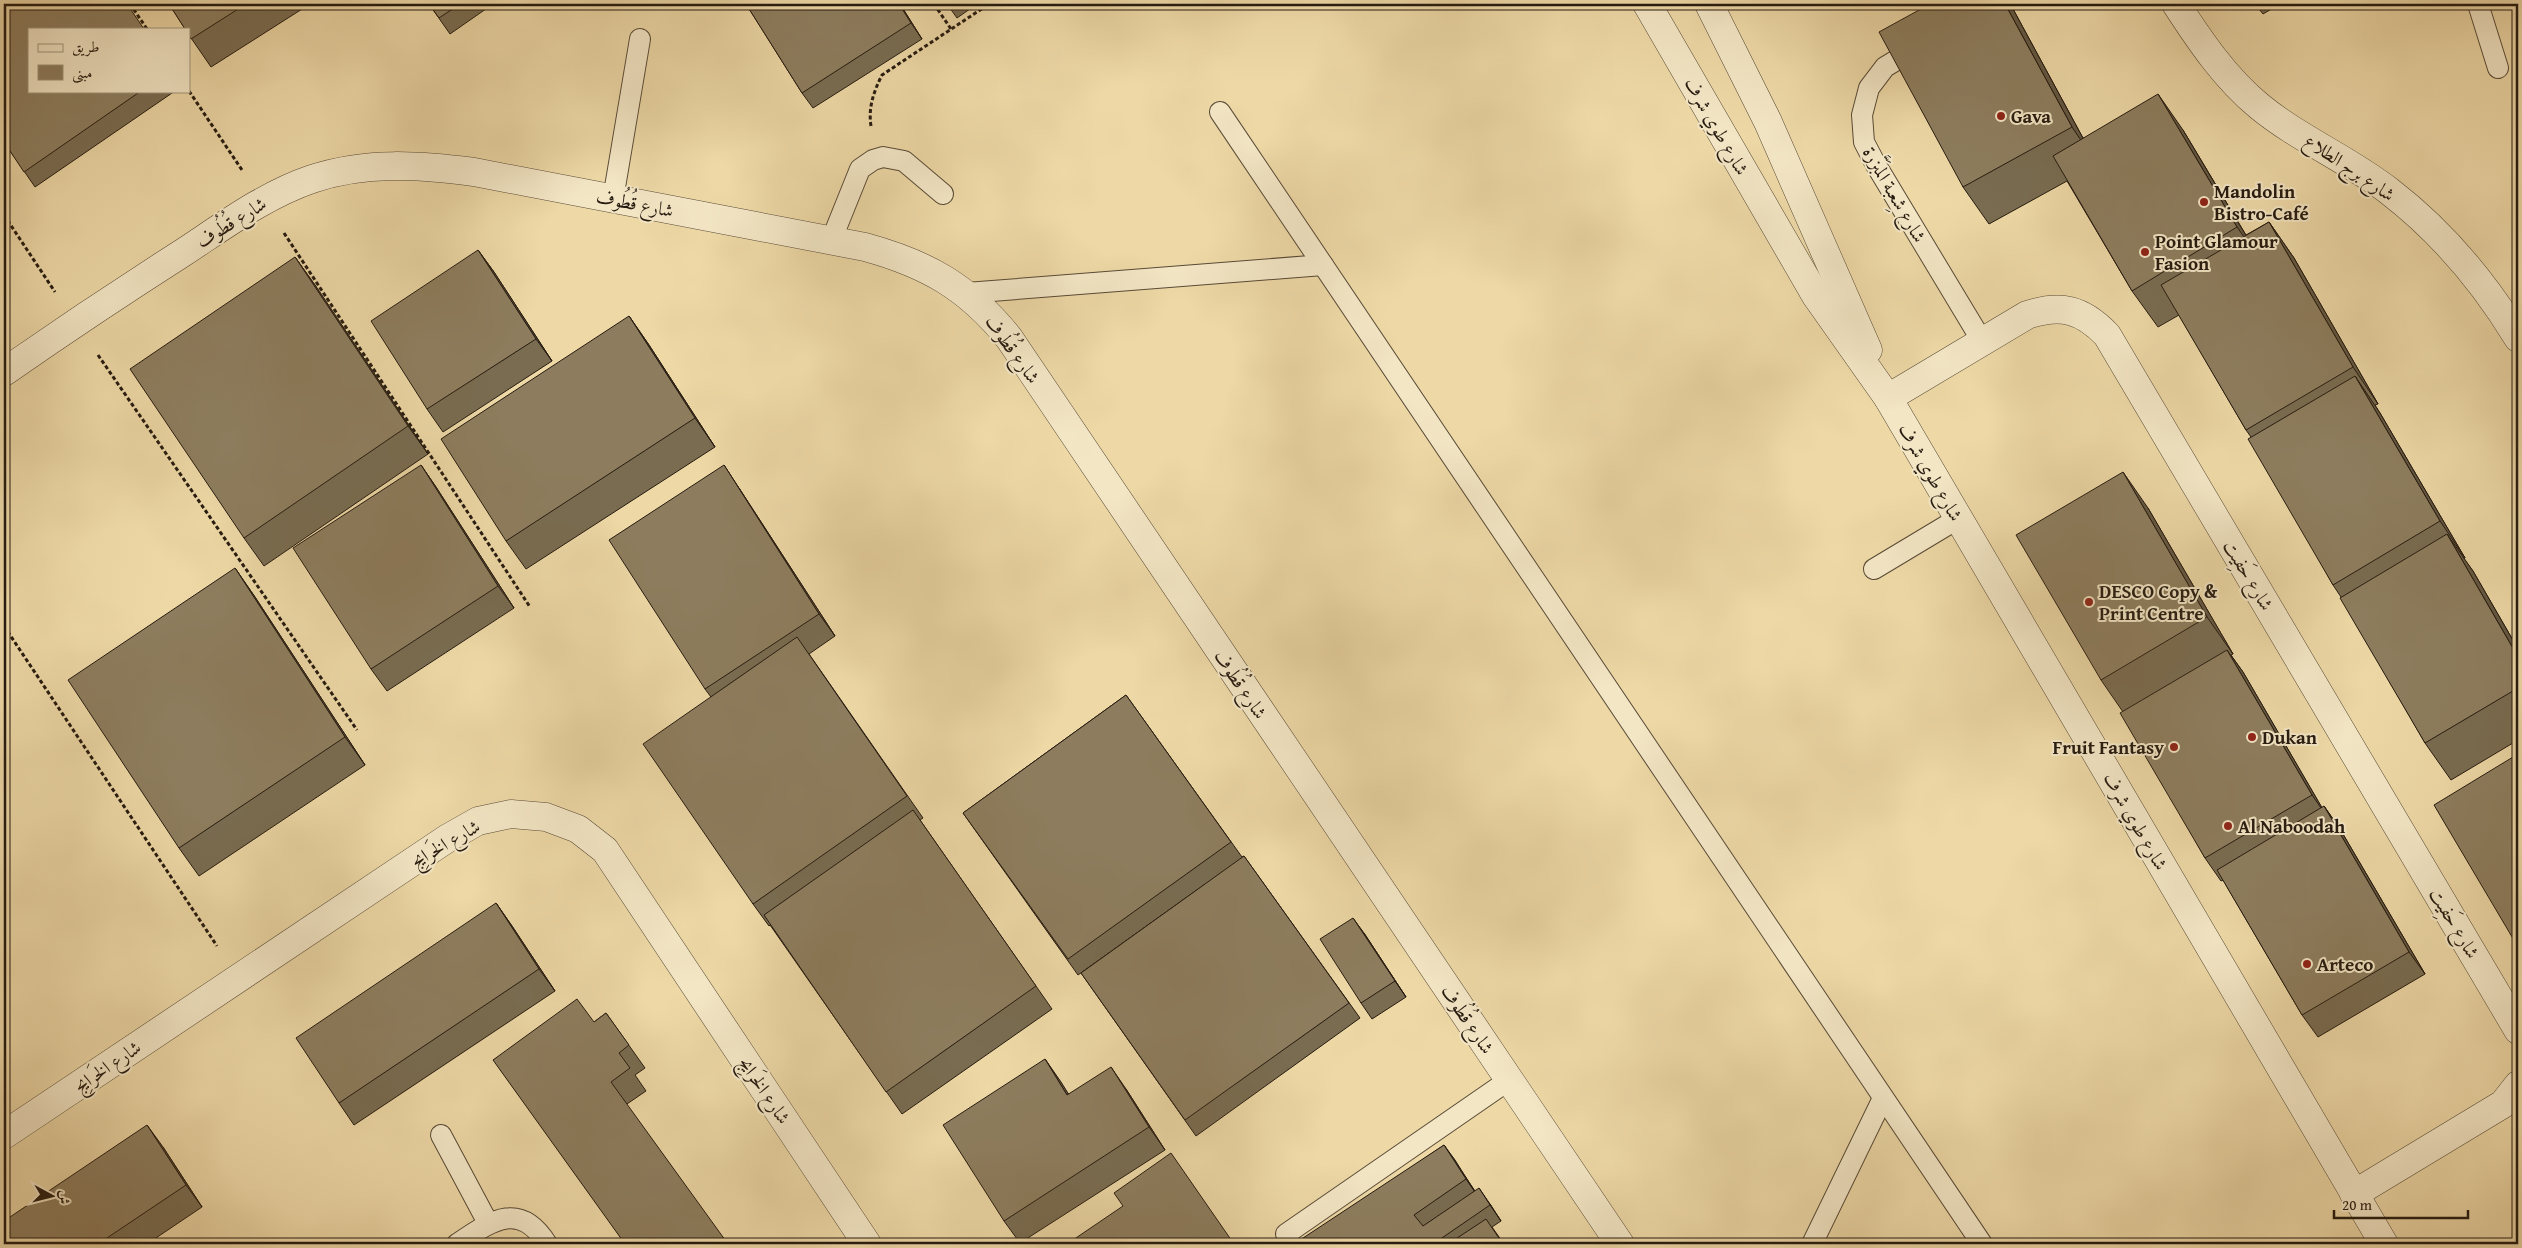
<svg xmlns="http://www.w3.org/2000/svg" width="2522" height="1248" font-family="'Gentium Book Plus',Amiri,serif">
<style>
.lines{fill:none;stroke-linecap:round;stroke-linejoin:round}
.service-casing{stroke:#584a36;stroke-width:22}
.minor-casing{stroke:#584a36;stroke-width:29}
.path{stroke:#261b10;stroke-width:3;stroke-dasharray:4 2.5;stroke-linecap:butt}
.service{stroke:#f3e6c5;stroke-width:20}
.minor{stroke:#f3e6c5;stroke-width:28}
.wall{fill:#796c51;stroke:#261b10}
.shaded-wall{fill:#635842;stroke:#261b10}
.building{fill:#8d7d5e;stroke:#261b10}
.poi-dot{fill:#8f2418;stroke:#f3e6c5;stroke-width:2}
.labels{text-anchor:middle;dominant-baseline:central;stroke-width:4;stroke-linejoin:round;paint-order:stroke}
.poi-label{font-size:19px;font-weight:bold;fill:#261b10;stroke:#f3e6c5;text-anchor:start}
.street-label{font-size:19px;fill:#261b10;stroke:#f3e6c5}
</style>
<rect width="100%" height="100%" fill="#edd8a6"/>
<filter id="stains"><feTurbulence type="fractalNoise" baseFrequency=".004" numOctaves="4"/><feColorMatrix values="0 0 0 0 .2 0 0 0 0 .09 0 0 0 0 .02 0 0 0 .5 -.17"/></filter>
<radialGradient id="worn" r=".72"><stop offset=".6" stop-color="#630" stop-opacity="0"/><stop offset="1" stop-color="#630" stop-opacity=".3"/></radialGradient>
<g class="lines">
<defs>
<g id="service">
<path d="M2478,4L2498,68"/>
<path d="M1918,47L1885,67L1869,88L1862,115L1864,142L1876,165L1982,341"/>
<path d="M1220,112L1982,1244"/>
<path d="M613,199L640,39"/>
<path d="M831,241L860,169L873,160L883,157L904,161L943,194"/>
<path d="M966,293L1323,265"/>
<path d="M1874,569L1959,518"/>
<path d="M441,1135L488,1223"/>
<path d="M1286,1234L1509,1080"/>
<path d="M457,1244C490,1222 519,1199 547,1244"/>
<path d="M1812,1244L1883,1098"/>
</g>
<g id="minor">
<path d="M1647,4L1816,296L1888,398L2384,1244"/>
<path d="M1709,4L1768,122L1868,350"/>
<path d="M2176,4C2200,41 2225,78 2259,106C2299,139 2348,159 2389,191C2441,231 2484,282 2518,338"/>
<path d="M4,372C63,331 123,291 184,252C225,225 265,195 312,179C366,161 419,165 474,172L865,247C927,264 968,287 1009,338L1620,1244"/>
<path d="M1888,398L2027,315C2061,304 2082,309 2107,335L2518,1030"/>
<path d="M4,1135L448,838L478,821L511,814L546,817L578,829L605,850L867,1244"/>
<path d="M2354,1194L2503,1104L2518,1085"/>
</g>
</defs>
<use href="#service" class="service-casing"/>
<use href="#minor" class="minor-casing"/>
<g class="path">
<path d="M130,4L147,29"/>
<path d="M934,4L951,29"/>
<path d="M189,91L242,170"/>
<path d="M871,126C868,107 874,91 882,75L989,4"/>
<path d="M4,215L55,292"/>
<path d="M284,233L530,607"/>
<path d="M98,355L357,730"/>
<path d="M4,626L217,946"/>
</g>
<use href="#service" class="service"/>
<use href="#minor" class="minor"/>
</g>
<g class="wall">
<path d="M169,4H310L211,67L189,35Z"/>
<path d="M429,4H493L450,34Z"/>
<path d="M746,4H900L922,39L813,108L802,93Z"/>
<path d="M947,4H977L957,18Z"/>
<path d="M1930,4H2010L2013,9L2083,138L2183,130L2246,235L2269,222L2294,258L2378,404L2375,405L2380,413L2465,558L2464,559L2473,571L2518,649V740L2451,780L2425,743L2341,597L2333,585L2251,437L2246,430L2179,315L2158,327L2132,291L2067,181L1989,224L1963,187Z"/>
<path d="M2255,4H2280L2263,14Z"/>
<path d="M29,91H175L35,187L4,142Z"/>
<path d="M478,250L494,272L552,361L443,432L427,409Z"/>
<path d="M295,257L315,285L428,454L264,566L244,538Z"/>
<path d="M629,316L649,345L715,447L526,569L506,541Z"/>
<path d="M421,465L436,487L514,608L387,691L371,669Z"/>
<path d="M739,488L835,636L809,654L923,818L920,820L1052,1009L902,1114L770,925L769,926L753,904L711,697L705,689Z"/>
<path d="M2148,508L2233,654L2231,655L2243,672L2322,808L2324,806L2340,829L2425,974L2318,1037L2302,1015L2223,880L2221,881L2205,858L2123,712L2101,680Z"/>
<path d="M235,568L255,597L365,765L199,876L179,848Z"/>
<path d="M1126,695L1242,857L1244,856L1360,1018L1196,1136L1081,973L1204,885L1078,975L963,813Z"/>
<path d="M496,903L512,926L555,991L354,1125L339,1103Z"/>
<path d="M1364,933L1406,997L1372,1019L1361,1003Z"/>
<path d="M606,1013L645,1068L635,1075L646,1091L627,1104L493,1060L594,1022Z"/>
<path d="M1045,1059L1068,1094L1126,1089L1165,1150L1020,1243L1004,1221Z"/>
<path d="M1444,1145L1475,1191L1490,1204L1501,1221L1492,1227L1504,1244H1299Z"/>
<path d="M163,1147L202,1207L147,1244H4Z"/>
</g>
<g class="shaded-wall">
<path d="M899,4H900L922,39L911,23Z"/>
<path d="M2005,4H2010L2013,9L2097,164L2072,127Z"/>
<path d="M2158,94L2183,130L2263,264L2237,227Z"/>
<path d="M2269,222L2294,258L2378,404L2353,367Z"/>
<path d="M478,250L494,272L552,361L536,339Z"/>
<path d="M295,257L315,285L428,454L408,426Z"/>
<path d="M629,316L649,345L715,447L695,418Z"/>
<path d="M2355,376L2380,413L2465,558L2440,521Z"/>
<path d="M421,465L436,487L514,608L498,586Z"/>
<path d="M724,465L739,488L835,636L819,614Z"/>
<path d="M2123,472L2148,508L2233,654L2207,617Z"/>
<path d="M2447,534L2473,571L2518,649V657Z"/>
<path d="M235,568L255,597L365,765L345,737Z"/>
<path d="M2227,650L2243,672L2328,818L2312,795Z"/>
<path d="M2324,806L2340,829L2425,974L2409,952Z"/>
<path d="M496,903L512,926L555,991L539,969Z"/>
<path d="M1353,918L1364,933L1406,997L1395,981Z"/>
<path d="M1045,1059L1061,1082L1083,1117L1067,1095Z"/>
<path d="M1111,1067L1126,1089L1165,1150L1149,1127Z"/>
<path d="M147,1125L163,1147L202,1207L186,1185Z"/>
<path d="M1444,1145L1455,1160L1477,1195L1466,1179Z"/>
<path d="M1479,1188L1490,1204L1501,1221L1490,1205Z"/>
</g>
<g class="building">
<path d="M4,4H127L144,29H29V91H141L24,172L4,142Z"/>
<path d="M169,4H246L191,39L189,35V29H185Z"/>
<path d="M429,4H460L439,18Z"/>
<path d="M746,4H899L911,23L802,93Z"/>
<path d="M1930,4H2005L2072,127L1963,187L1879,32Z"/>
<path d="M2158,94L2237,227L2132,291L2053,156Z"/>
<path d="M2269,222L2353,367L2246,430L2161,285Z"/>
<path d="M478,250L536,339L427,409L371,321Z"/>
<path d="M295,257L408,426L244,538L130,369Z"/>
<path d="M629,316L695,418L506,541L441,439Z"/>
<path d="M2355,376L2440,521L2333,585L2248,439Z"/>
<path d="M421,465L498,586L371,669L293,548Z"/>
<path d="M724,465L819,614L705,689L609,540Z"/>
<path d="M2123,472L2207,617L2101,680L2016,535Z"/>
<path d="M2447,534L2518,657V688L2425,743L2340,598Z"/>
<path d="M235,568L345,737L179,848L68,680Z"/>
<path d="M797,637L907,796L753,904L643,744Z"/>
<path d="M2227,650L2312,795L2205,858L2120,713Z"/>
<path d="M1126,695L1231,842L1068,959L963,813Z"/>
<path d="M2518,754V947L2434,805Z"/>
<path d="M2324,806L2409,952L2302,1015L2217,870Z"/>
<path d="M913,810L1036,986L886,1092L764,915Z"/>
<path d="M1244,856L1349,1003L1185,1120L1081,973Z"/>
<path d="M496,903L539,969L339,1103L296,1038Z"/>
<path d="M1353,918L1395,981L1361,1003L1320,939Z"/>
<path d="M577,999L594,1022L606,1013L629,1045L619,1053L630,1068L611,1082L728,1244H625L493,1060Z"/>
<path d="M1045,1059L1067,1095L1111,1067L1149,1127L1004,1221L943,1125Z"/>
<path d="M147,1125L186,1185L98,1244H4V1221Z"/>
<path d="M1444,1145L1466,1179L1414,1215L1423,1226L1479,1188L1490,1205L1436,1242L1437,1244H1299L1297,1242Z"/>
<path d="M1171,1153L1234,1244H1067L1123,1206L1114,1193Z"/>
<path d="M1486,1219L1503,1244H1448Z"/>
</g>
<g class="poi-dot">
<circle cx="2001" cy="116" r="5"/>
<circle cx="2204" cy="202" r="5"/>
<circle cx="2145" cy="252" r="5"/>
<circle cx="2089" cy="602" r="5"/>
<circle cx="2252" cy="737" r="5"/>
<circle cx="2174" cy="747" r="5"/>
<circle cx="2228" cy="826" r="5"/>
<circle cx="2307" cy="964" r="5"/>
</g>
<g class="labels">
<g class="poi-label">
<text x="2011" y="116">Gava</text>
<text x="2214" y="191">Mandolin<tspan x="2214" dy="22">Bistro-Café</tspan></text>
<text x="2155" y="241">Point Glamour<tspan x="2155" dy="22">Fasion</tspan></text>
<text x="2099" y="591">DESCO Copy &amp;<tspan x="2099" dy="22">Print Centre</tspan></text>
<text x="2262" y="737">Dukan</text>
<text x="2164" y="747" text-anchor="end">Fruit Fantasy</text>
<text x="2238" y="826">Al Naboodah</text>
<text x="2317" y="964">Arteco</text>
</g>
<g class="street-label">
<text transform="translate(1717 126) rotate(60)">شارع طوي شرف</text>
<text transform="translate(2350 167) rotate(34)">شارع برج الطلاع</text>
<text transform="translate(1895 194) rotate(60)">شارع شِعبة المبَزَّرة</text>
<text transform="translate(635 203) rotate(11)">شارع قُطُوف</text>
<text transform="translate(231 222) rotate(-32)">شارع قُطُوف</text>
<text transform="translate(1013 349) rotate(54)">شارع قُطُوف</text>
<text transform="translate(1931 472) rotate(60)">شارع طوي شرف</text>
<text transform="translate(2249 575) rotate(59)">شارع حَفِيت</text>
<text transform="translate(1241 684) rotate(56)">شارع قُطُوف</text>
<text transform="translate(2136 821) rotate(60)">شارع طوي شرف</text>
<text transform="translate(445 843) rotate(-30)">شارع الخَرايِج</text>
<text transform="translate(2455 923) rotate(59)">شارع حَفِيت</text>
<text transform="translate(1468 1019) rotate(56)">شارع قُطُوف</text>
<text transform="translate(107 1066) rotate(-34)">شارع الخَرايِج</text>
<text transform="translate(765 1090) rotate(56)">شارع الخَرايِج</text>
</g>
</g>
<rect width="2522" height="1248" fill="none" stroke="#edd8a6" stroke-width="20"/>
<rect x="5" y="5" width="2512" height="1238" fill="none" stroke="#261b10" stroke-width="2.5"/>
<rect x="10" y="10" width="2502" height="1228" fill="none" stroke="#261b10"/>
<rect x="28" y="28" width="162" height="65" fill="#f3e6c5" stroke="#a1957d"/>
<rect x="38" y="44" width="25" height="8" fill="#f3e6c5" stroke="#a1957d"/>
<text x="72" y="52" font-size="15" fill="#261b10">طريق</text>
<rect x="38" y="65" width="25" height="15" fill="#8d7d5e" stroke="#a1957d"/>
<text x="72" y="78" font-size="15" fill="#261b10">مبنى</text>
<g transform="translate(52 1196) rotate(97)" stroke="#f3e6c5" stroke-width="4" paint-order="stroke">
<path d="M0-4L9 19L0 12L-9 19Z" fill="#261b10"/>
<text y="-8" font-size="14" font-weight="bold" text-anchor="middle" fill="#261b10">ش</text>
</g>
<path d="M2334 1210v8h134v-8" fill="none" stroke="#261b10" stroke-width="2.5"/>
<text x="2342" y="1210" font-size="15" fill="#261b10" stroke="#f3e6c5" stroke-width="4" paint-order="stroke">20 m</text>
<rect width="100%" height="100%" filter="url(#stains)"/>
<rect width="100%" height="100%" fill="url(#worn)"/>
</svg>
